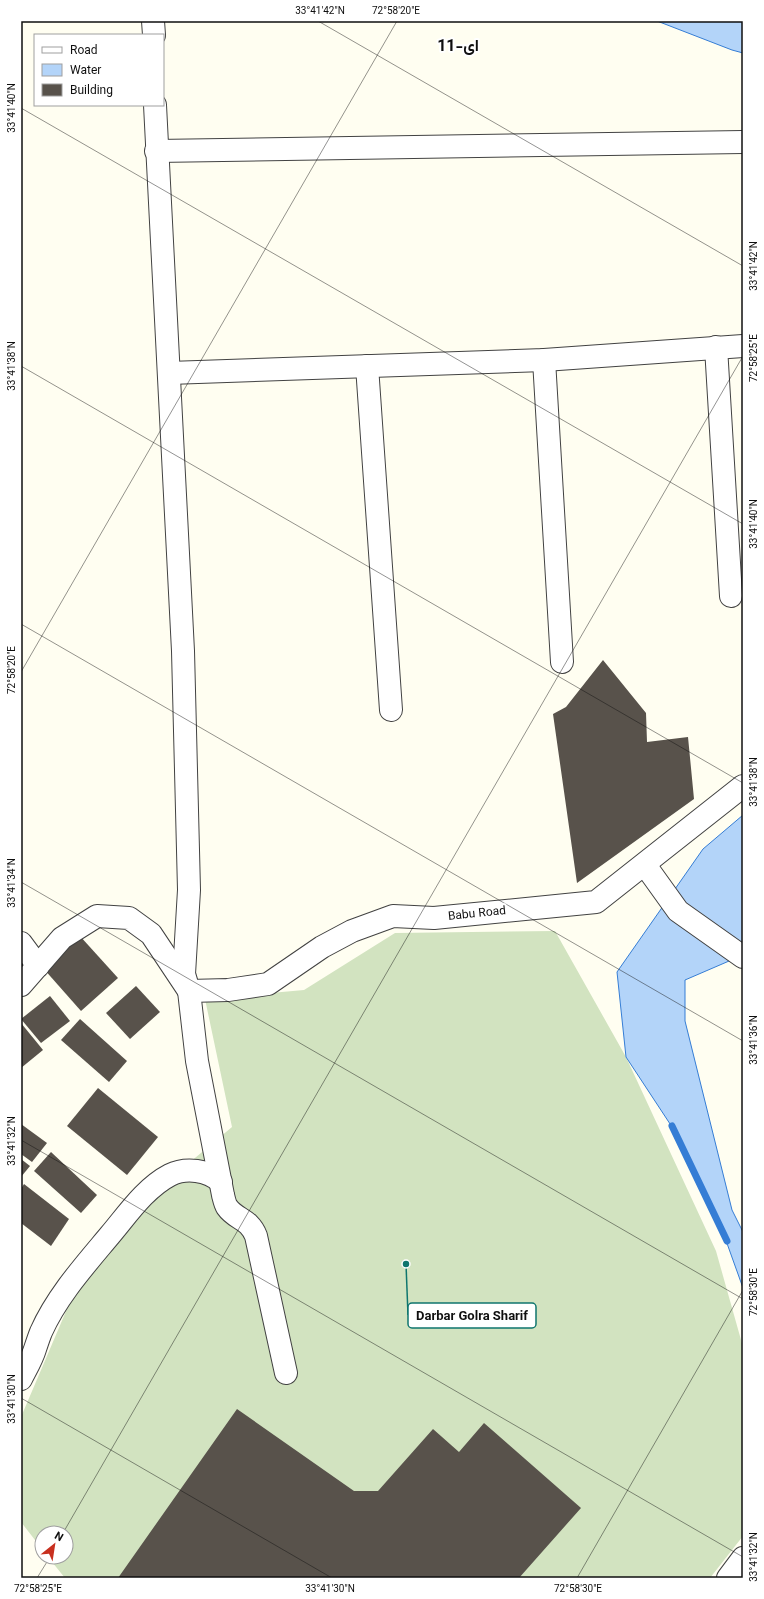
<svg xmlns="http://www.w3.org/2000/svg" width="764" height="1599" font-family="Georgia,Vazirmatn,serif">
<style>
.cemetery{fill:#d2e3c0}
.water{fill:#b3d4f9;stroke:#357dd5}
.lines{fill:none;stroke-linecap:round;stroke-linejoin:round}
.stream{stroke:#357dd5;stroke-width:7}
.building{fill:#58524b}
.minor-casing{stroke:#424242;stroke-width:24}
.minor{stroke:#fff;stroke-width:22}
.ticks{fill:none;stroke:#0f0f0f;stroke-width:1;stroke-opacity:0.45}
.labels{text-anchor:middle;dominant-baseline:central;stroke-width:4;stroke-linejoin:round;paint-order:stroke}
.street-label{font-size:12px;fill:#0f0f0f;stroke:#fff}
.district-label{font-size:16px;font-weight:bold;fill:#0f0f0f;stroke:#fff}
.leader{fill:none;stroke:#0f766e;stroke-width:1.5}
.callout-dot{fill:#0f766e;stroke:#fff;stroke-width:1.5}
.callout{fill:#fff;stroke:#0f766e;stroke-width:1.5}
.callout-label{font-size:13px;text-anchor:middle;font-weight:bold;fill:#0f0f0f}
.neatline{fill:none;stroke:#0f0f0f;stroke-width:1.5}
.ticks-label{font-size:10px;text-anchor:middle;fill:#0f0f0f}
</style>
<rect width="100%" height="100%" fill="#fffef1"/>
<path class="cemetery" d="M555,931L626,1057L716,1251L743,1347V1536L710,1578H65L48,1557H66V1533H42V1549L21,1522V1417L81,1276L183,1168L232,1127L205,999L304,990L395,933Z"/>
<g class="water">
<path d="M657,21H743V53L732,50Z"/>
<path d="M743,815V955L685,980V1021L732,1210L743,1232V1288L724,1235L676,1133L626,1057L617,972L703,849Z"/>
</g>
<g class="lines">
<path class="stream" d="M672,1126L727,1241"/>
</g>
<g class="building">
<path d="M603,660L646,713L647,742L688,737L694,799L577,883L553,714L566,707Z"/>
<path d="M79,935L118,978L81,1011L43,968Z"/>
<path d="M136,986L160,1012L130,1039L106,1013Z"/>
<path d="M50,996L70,1021L41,1043L21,1019Z"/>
<path d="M80,1019L127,1061L109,1082L61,1040Z"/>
<path d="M21,1023L43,1050L21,1068Z"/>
<path d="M98,1088L158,1137L127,1175L67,1126Z"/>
<path d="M21,1124L47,1143L32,1162L21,1154Z"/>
<path d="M51,1152L97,1195L81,1213L34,1171Z"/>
<path d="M21,1159L30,1166L21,1177Z"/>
<path d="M24,1184L69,1219L51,1246L21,1223V1189Z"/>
<path d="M237,1409L354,1491H378L433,1429L459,1452L484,1423L581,1508L519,1578H118Z"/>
</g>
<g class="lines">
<defs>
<g id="minor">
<path d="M153,21L154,35"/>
<path d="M155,105L183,651L189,890L184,974L189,991L197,1061L223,1195C224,1199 225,1204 227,1207C236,1220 249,1218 256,1236L286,1373"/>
<path d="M156,151L743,142"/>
<path d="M716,347L731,596"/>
<path d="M544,360L562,662"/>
<path d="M367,366L391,710"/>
<path d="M169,373L544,360L743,346"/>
<path d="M645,865L678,911L743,957"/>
<path d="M21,943L38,966"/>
<path d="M21,985L62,938L97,916L129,918L151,934L189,991L228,990L268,984L322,947L352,931L393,916L434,918L596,902L743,786"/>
<path d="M21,1379C26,1369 32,1359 35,1349C37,1343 39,1337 41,1332C57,1296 85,1265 110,1235C127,1215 145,1188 170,1175C186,1167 208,1170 221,1182"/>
<path d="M728,1578L743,1558"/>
</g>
</defs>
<use href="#minor" class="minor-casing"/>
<use href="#minor" class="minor"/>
</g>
<path class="ticks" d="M318,21L743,266M21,108L743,524M21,366L743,783M21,624L743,1041M21,672L397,21M21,882L743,1299M21,1140L743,1557M21,1398L332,1578M63,1533L743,356M37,1578L50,1557M577,1578L743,1290"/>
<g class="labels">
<g class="street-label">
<text transform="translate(477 914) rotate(-6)">Babu Road</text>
</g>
<g class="district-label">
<text x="458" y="47">ای-11</text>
</g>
</g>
<path class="leader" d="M406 1264L408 1315"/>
<circle class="callout-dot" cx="406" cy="1264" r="4"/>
<rect class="callout" x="408" y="1303" width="128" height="25" rx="4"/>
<g class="callout-label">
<text x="472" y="1320">Darbar Golra Sharif</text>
</g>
<rect width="764" height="1599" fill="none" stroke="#ffffff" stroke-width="44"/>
<rect x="34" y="34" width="130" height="72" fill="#ffffff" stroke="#9f9f9f"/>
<rect x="42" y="47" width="20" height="6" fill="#ffffff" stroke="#9f9f9f"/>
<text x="70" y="54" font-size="12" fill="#0f0f0f">Road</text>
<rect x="42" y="64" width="20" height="12" fill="#b3d4f9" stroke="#9f9f9f"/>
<text x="70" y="74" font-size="12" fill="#0f0f0f">Water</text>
<rect x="42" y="84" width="20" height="12" fill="#58524b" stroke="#9f9f9f"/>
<text x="70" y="94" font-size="12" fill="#0f0f0f">Building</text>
<g transform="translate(54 1545) rotate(30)"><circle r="19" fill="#ffffff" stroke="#9f9f9f"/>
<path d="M0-3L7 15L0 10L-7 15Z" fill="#c8301f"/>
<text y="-6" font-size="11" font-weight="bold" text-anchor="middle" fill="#0f0f0f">N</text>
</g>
<rect x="22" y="22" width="720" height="1555" class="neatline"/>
<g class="ticks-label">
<text x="320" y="14">33°41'42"N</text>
<text x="396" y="14">72°58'20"E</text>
<text transform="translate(11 108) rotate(-90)" y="4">33°41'40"N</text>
<text transform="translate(753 266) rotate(-90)" y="4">33°41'42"N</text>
<text transform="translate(753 358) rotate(-90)" y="4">72°58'25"E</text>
<text transform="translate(11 366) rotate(-90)" y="4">33°41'38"N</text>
<text transform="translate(753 524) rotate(-90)" y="4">33°41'40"N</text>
<text transform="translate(11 670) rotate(-90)" y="4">72°58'20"E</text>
<text transform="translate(753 782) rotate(-90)" y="4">33°41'38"N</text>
<text transform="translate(11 883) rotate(-90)" y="4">33°41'34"N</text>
<text transform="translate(753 1040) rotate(-90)" y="4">33°41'36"N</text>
<text transform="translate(11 1141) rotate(-90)" y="4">33°41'32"N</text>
<text transform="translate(753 1292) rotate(-90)" y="4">72°58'30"E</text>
<text transform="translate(11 1399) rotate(-90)" y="4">33°41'30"N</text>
<text transform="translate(753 1557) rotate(-90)" y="4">33°41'32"N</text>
<text x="38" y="1592">72°58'25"E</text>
<text x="330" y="1592">33°41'30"N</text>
<text x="578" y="1592">72°58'30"E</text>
</g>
</svg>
